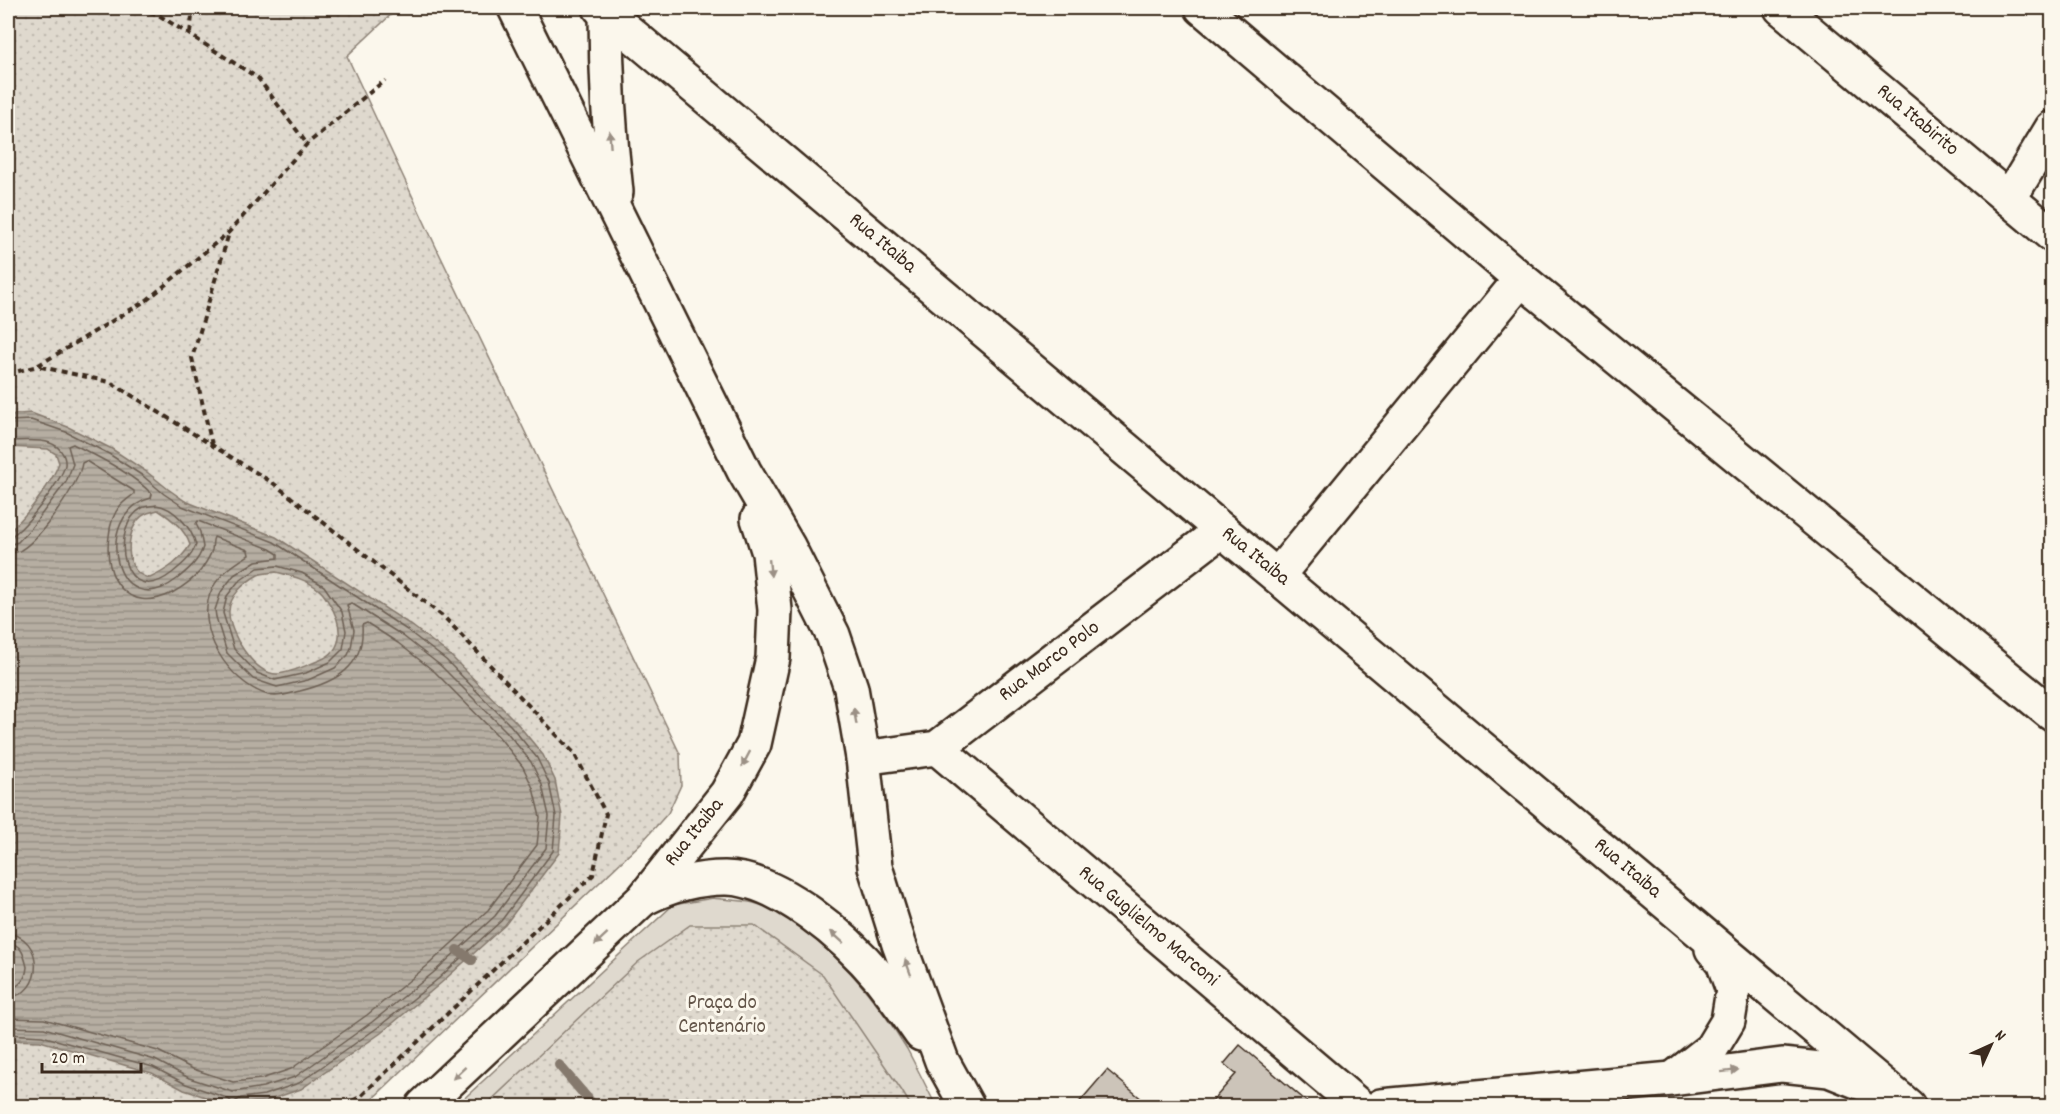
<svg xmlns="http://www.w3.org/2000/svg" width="2060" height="1114" font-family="Dekko,sans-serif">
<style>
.grass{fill:#dfd9ce;stroke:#8d8276;stroke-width:1.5}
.park{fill:url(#park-dots);stroke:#8d8276;stroke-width:1.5}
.water{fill:url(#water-rules);stroke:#85796d;stroke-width:1.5;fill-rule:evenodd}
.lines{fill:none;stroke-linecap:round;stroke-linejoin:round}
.shore{stroke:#6c5f53;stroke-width:1.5}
.stream{stroke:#85796d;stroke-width:10}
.building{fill:#ccc4b9;stroke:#3b2a1e;stroke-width:1.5}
.street-casing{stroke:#3b2a1e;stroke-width:38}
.primary-casing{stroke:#3b2a1e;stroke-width:38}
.path{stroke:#3b2a1e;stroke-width:4;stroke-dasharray:6 4.5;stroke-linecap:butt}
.street{stroke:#fbf7ec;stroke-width:33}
.primary{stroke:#fbf7ec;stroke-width:33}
.oneway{fill:#9b9085}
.labels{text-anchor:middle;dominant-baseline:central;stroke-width:6;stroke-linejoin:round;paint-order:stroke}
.street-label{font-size:21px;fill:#3b2a1e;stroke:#fbf7ec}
.park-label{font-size:21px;fill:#64564a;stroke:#fbf7ec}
</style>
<defs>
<pattern id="park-dots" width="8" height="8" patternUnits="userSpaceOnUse" patternTransform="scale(1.5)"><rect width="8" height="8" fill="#dfd9ce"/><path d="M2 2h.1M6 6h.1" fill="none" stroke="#c0bab0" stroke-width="1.8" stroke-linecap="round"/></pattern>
<pattern id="water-rules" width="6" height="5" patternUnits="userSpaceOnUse" patternTransform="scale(1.5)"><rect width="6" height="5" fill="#b6aea2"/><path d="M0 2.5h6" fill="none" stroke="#958e83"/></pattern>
</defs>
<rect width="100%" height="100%" fill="#fbf7ec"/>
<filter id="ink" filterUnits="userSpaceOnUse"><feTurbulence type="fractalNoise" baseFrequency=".0167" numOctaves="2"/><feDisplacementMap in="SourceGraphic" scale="12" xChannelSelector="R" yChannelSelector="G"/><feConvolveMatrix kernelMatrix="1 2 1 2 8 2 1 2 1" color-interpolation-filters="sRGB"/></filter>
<g filter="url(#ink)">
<path class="grass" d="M713,898C726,900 741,900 754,903C814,919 876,998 907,1049C917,1068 927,1088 936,1106H456L673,905Z"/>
<g class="park">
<path d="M8,8H398L347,56L436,247L680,754L681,785L668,813L642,842L365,1106H8Z"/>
<path d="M690,925H754L823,975L902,1091L911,1106H485L638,962Z"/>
</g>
<path class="water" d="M31,413L68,427L112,449L147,472L168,489L185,501L276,537L411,625L450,655L516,722L543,755L555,780L562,816L559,853L505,925L441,983L381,1033L301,1089L266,1101L230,1105L184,1090L152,1073L40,1041L8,1040V980L14,968L8,952V533C27,514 49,489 59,463L56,454L48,449L8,447V415ZM158,510C172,519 185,529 190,545C180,561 167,570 150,578C125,574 125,539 137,521C142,514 150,512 158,510ZM276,572C291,576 306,579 318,589C323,592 326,598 329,603C342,623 346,650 320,660C307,665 291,673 277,674C254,674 229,633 229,613C228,597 245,582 258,575C263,573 270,573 276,572Z"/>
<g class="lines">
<g class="shore">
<path d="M8,421L31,420L66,432L109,454L143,476L164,494L182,506L274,542L407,630L446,660L511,726L537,758L549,783L556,816L553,851L501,921L438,979L377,1028L299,1083L264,1095L241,1098L233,1103L227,1098L186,1084L153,1067L42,1036L8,1034"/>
<path d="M8,441C20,441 38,439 50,443C59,446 66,455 65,465C63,479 21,535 8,537"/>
<path d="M156,505C174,507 192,528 196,545C191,558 182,565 172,573C122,612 108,527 142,508C146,506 152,506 156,505Z"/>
<path d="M8,545L18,542L31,528L66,482L73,464L68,446L73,444C100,458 130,472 152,494L151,498C90,514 115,627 177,579C188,570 199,561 203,547L200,532L196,524L198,521L270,549L278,554V558L256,561L234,575L221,592L215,610L216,617L227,653L253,679L277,687L308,680L335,668L348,655L351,648L354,630L347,605L351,603L403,636L441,666L506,731L531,762L542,785L549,816L546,848L495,916L433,973L372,1022L295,1077L263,1087L233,1092L189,1078L155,1060L44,1028L8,1027"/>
<path d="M8,554C12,553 17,553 21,550C40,539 79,484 82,463L86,461L134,491V494C129,498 124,501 120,506C113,514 110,526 109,536C103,578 127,615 172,593C181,588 194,579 201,570C205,564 210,557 212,550C213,545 212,541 214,537L248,550L249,555C235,564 220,573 212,589C193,629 229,683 268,695C279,698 290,693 300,691C336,682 365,667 362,625L367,623L398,643L435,672L499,737L523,767L533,788L540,817L537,845L488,910L427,966L367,1015L291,1069L261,1079L233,1082L193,1069L158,1051L44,1019L8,1018"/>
<path d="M277,566L302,573L324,586L342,612L346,631L343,649L330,662L306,673L275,680L257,673L234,649L223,613L227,596L238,582L258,568Z"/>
<path d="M8,934C44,935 45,996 8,997"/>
<path d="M8,943C22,944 24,955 27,967C26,979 19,988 8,988"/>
</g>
<g class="stream">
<path d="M457,950L472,960"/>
<path d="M559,1065L594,1106"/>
</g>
</g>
<g class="building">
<path d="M1240,1045L1312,1106H1208L1236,1074L1224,1064Z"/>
<path d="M1107,1070L1150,1106H1076Z"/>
</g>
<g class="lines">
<defs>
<g id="street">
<path d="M600,8L1908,1106"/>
<path d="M1202,8L1521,279L2052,714"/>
<path d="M1781,8L2052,235"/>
<path d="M2009,199L2052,128"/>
<path d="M1278,575L1521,279"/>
<path d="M937,748L1359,1106"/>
<path d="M863,758L937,748L1222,530"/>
<path d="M1674,1078L1711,1049L1728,1021L1733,990L1723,962L1712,949"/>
<path d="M1381,1106L1672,1079L1782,1065L1829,1070L1869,1086"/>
</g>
<g id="primary">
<path d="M515,8L744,471L788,546L833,635L851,688L863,758L875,867L899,944L942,1061L967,1106"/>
<path d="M606,12C606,73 609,132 616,192"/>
<path d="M645,898C671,885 696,878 725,878C779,878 847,939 880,978C894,996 908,1015 921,1034"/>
<path d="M423,1106L643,899L727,793L754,744L773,658L775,610L769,553L758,519"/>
</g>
</defs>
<use href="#street" class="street-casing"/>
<use href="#primary" class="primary-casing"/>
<g class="path">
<path d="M129,8L157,14L258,78L307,144"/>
<path d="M190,33L193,8"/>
<path d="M8,374L37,366"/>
<path d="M212,445L192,358L229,233"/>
<path d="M8,1106H10"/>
<path d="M344,1106L361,1096L593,875L606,814L574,753L445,618L273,483L110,382L37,366L147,300L229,232L307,144L385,80"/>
</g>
<use href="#street" class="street"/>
<use href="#primary" class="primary"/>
</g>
<defs><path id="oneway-solid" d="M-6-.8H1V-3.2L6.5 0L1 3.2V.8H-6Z" transform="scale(1.5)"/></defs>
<g class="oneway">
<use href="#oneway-solid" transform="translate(610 139) rotate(-94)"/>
<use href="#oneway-solid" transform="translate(770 568) rotate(84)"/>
<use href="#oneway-solid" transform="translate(855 716) rotate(-100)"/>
<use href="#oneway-solid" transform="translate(746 759) rotate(118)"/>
<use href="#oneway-solid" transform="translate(837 937) rotate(-138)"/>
<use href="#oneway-solid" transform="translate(601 939) rotate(137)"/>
<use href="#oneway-solid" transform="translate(908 967) rotate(-110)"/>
<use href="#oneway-solid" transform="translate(1730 1071) rotate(-7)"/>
<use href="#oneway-solid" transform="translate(459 1073) rotate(137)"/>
</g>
</g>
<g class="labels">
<g class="street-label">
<text transform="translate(1917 121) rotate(40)">Rua Itabirito</text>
<text transform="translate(882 244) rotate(40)">Rua Itaiba</text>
<text transform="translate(1255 557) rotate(39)">Rua Itaiba</text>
<text transform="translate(1050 662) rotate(-37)">Rua Marco Polo</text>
<text transform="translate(695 833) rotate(-51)">Rua Itaiba</text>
<text transform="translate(1627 869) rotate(40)">Rua Itaiba</text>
<text transform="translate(1148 927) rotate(40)">Rua Guglielmo Marconi</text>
</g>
<g class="park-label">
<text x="722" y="1004">Praça do<tspan x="722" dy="24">Centenário</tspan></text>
</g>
</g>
<rect width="2060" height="1114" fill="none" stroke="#fbf7ec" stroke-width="30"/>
<rect x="15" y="15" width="2030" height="1084" fill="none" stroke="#3b2a1e" stroke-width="2" filter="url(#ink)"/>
<g transform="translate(1991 1045) rotate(45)" stroke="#fbf7ec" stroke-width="4.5" paint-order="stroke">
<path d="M0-4.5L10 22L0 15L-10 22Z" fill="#3b2a1e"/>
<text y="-9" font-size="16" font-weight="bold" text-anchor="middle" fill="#3b2a1e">N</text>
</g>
<path d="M42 1063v9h99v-9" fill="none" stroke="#3b2a1e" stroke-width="3"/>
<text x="51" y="1063" font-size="18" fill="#3b2a1e" stroke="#fbf7ec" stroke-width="4.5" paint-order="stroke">20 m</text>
</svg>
